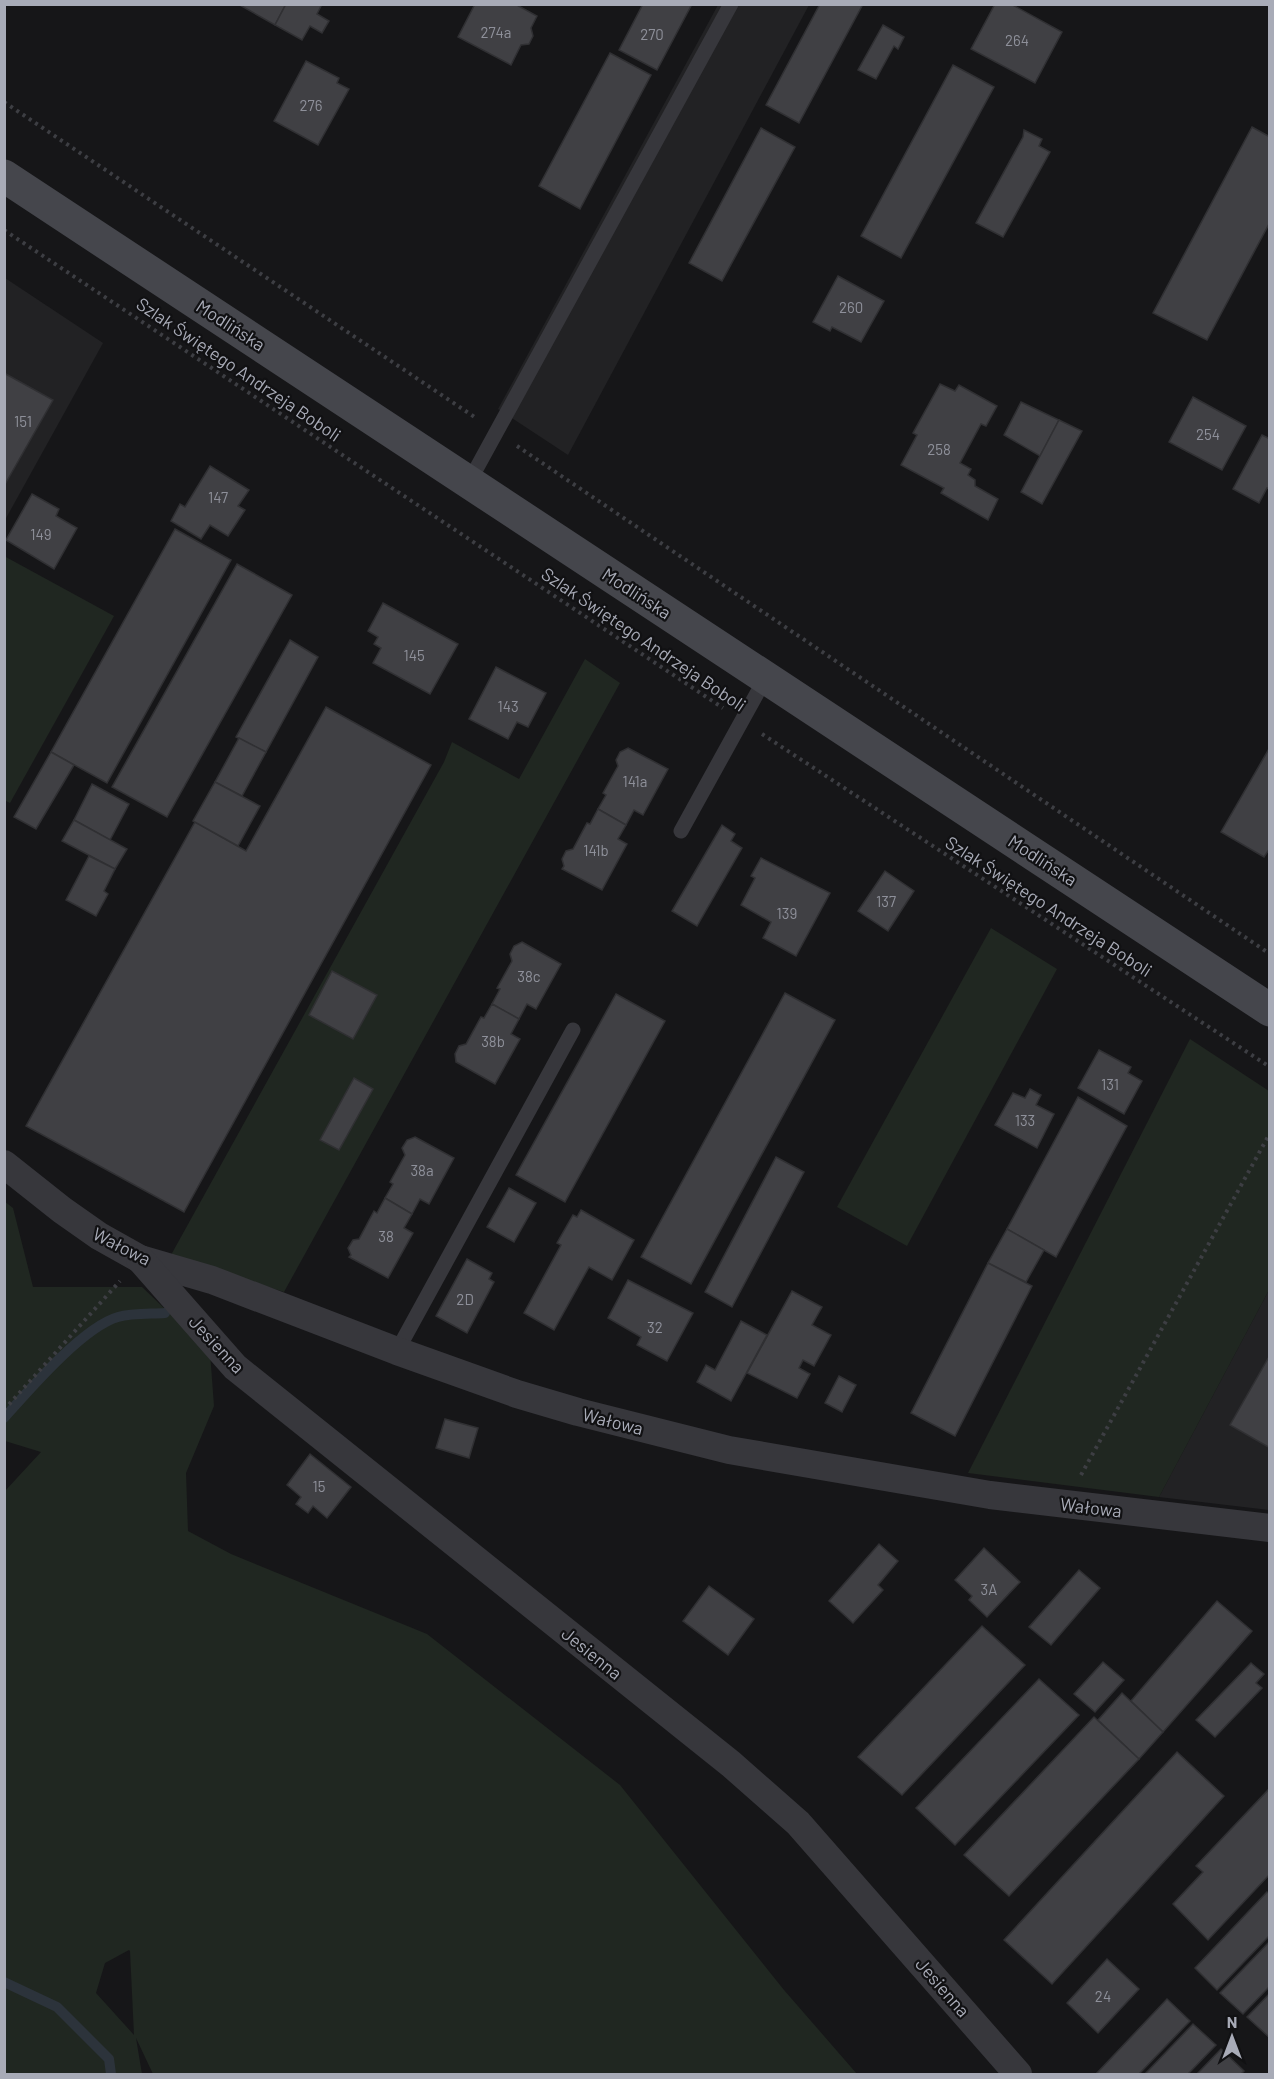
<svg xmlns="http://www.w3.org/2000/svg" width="1274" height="2079" font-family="Barlow,sans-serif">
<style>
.built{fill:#222224}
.green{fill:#202721;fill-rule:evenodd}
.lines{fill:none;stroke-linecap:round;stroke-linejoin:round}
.stream{stroke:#2c333b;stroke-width:10}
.building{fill:#404044;stroke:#303033;stroke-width:1.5}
.path{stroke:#3d3e43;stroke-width:4;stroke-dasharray:3 4.5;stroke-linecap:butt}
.service{stroke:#37373c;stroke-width:15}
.minor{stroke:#37373c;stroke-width:28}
.secondary{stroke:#45464c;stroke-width:33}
.labels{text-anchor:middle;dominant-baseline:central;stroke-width:4.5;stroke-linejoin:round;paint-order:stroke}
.number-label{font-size:15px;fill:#8e909a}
.street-label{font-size:18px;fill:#a8abb7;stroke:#111113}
</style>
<rect width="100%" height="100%" fill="#161618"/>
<g class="built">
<path d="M718,5H809L568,455L498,409Z"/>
<path d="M5,278L103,343L5,520Z"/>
<path d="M1269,1290V1510L1159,1497Z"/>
</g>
<g class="green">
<path d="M4,556L114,616L10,803L4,800Z"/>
<path d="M585,659L620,683L284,1292L171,1255L444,762L452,742L519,779Z"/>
<path d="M991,928L1057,969L907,1246L837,1207Z"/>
<path d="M1190,1039L1269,1091V1290L1159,1497L968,1473Z"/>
<path d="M4,1201L13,1208L33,1287H142L210,1352L214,1406L186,1473L188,1531L231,1554L427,1634L620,1785L784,1990L857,2074H153L136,2038L142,2074H5V1491L41,1452L5,1441ZM129,1950L130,1951L134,2035L96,1993L105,1963Z"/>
</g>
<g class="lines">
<g class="stream">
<path d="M4,1418C29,1390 83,1327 118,1317C132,1313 150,1314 165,1313"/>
<path d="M4,1982L57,2007L109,2059L111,2074"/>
</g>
</g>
<g class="building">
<path d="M238,4H286L275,25Z"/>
<path d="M286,4H322L317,14L329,21L322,33L310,26L302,40L275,25Z"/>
<path d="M475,4H515L537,16L531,28L533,36L529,44L521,45L511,65L458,37Z"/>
<path d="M643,4H692L657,70L619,50Z"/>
<path d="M820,4H863L799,123L766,105Z"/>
<path d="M995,4H1011L1062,32L1035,83L971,49Z"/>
<path d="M883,25L904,37L898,49L894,46L876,79L858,70Z"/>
<path d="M610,53L651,75L580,209L539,186Z"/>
<path d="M306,61L339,78L337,83L349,89L318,145L274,121Z"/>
<path d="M953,65L994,87L901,258L861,236Z"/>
<path d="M1252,127L1270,137V222L1207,340L1153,313Z"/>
<path d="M761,128L795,147L722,281L689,263Z"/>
<path d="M1024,130L1042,139L1039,146L1050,152L1003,237L976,223L1023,137Z"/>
<path d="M838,276L884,301L861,342L832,327L830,331L813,322Z"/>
<path d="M4,373L53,400L4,486Z"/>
<path d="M940,384L955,391L959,385L997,406L986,426L981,424L960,463L971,469L968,475L975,480V486L998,499L988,520L941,493L944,488L901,465L917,435L913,433Z"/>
<path d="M1193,397L1246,426L1222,470L1169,442Z"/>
<path d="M1021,402L1059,420L1040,456L1004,435Z"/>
<path d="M1059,420L1082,431L1042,504L1021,492Z"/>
<path d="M1262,435L1270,439V489L1267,488L1259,503L1233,489Z"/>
<path d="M210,466L249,490L238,506L245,510L228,536L210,525L201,539L171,521L180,504L185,507Z"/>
<path d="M32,494L59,509L56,516L77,528L54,569L6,540Z"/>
<path d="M175,529L231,560L107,783L51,752Z"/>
<path d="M237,564L292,595L167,817L112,787Z"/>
<path d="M383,603L458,644L430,694L373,663L381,648L374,644L378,637L368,631Z"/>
<path d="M290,640L318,657L266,752L236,737Z"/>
<path d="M496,667L546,693L528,727L517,722L508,739L469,719Z"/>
<path d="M326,707L431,765L184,1212L26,1126L195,822L246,851Z"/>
<path d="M239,738L266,752L242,796L215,782Z"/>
<path d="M1270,747V848L1264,857L1221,832Z"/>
<path d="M628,748L668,769L643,815L634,810L626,825L598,809L606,795L603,793L618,766L616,760L620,752Z"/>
<path d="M51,752L74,765L36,829L14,817Z"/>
<path d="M215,782L260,806L238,846L193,821Z"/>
<path d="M92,784L129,804L110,840L74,820Z"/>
<path d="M598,809L626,825L618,839L627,844L602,890L562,869L564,866L562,859L566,851L573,849L587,823L590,824Z"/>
<path d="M74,820L127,849L115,869L62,841Z"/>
<path d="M722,825L735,834L731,841L742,848L697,926L672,911Z"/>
<path d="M89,856L115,869L104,891L108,894L96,916L66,900Z"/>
<path d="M761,858L830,893L796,956L763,938L771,922L741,905L755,878L751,876Z"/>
<path d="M885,871L914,891L888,931L858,911Z"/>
<path d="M522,942L561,964L536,1009L527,1004L519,1019L492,1004L500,989L497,988L512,961L510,954L514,946Z"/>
<path d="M332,971L377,995L353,1039L309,1015Z"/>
<path d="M785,993L835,1020L691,1284L641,1257Z"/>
<path d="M616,994L665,1021L565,1202L516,1175Z"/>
<path d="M492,1004L519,1019L511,1034L520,1039L495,1084L456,1062L455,1054L459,1046L466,1044L481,1017L484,1018Z"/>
<path d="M1099,1050L1131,1067L1128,1073L1142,1081L1124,1114L1078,1088Z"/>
<path d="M354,1078L373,1089L339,1150L320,1140Z"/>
<path d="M1030,1089L1041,1095L1036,1105L1054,1114L1037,1148L995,1125L1013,1093L1025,1098Z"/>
<path d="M1078,1097L1127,1126L1056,1257L1007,1229Z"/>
<path d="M415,1137L454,1158L429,1204L420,1199L412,1214L385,1198L393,1184L390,1182L405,1155L402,1148L407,1140Z"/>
<path d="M776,1157L804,1172L732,1307L705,1292Z"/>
<path d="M509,1188L536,1203L514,1242L487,1227Z"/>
<path d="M385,1198L412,1214L404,1228L413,1233L388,1278L349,1257L351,1255L348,1248L353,1240L359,1239L374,1211L377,1213Z"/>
<path d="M581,1210L634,1240L612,1280L589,1267L554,1330L524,1313L561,1245L557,1243L573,1215L577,1217Z"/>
<path d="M1007,1229L1044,1250L1026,1282L988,1263Z"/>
<path d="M467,1259L492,1273L489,1279L494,1282L467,1333L436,1316Z"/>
<path d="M988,1263L1032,1286L955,1436L911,1413Z"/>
<path d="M628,1280L693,1313L667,1361L637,1345L641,1337L608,1318Z"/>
<path d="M792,1291L822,1307L812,1325L831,1335L814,1366L803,1360L799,1368L810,1374L797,1398L747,1373Z"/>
<path d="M741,1321L767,1335L731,1401L697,1382L706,1365L715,1370Z"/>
<path d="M1270,1355V1448L1230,1425Z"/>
<path d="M839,1376L856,1385L842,1412L825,1403Z"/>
<path d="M445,1419L478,1428L469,1458L436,1448Z"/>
<path d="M310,1454L351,1487L327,1518L313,1506L308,1513L296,1504L301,1497L287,1485Z"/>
<path d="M879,1544L898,1561L878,1585L883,1590L853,1623L829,1601Z"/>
<path d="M984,1548L1020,1582L987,1617L969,1600L972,1596L955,1580Z"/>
<path d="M1079,1570L1100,1588L1051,1645L1029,1627Z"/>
<path d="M709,1586L754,1619L728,1655L683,1621Z"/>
<path d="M1217,1601L1252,1631L1163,1732L1131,1701Z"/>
<path d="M982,1626L1025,1665L902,1795L858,1757Z"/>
<path d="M1103,1662L1124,1680L1095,1712L1074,1694Z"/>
<path d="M1251,1663L1264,1674L1256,1683L1262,1688L1215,1737L1196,1720Z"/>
<path d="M1039,1679L1079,1715L955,1845L916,1808Z"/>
<path d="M1122,1693L1163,1732L1139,1759L1098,1720Z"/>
<path d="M1094,1717L1139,1759L1009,1896L964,1855Z"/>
<path d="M1177,1752L1224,1796L1052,1984L1004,1940Z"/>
<path d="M1270,1788V1874L1208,1940L1173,1904L1203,1872L1196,1866Z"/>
<path d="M1267,1892L1270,1894V1935L1217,1990L1195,1968Z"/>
<path d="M1270,1941V1986L1243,2014L1220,1993Z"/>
<path d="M1107,1959L1139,1989L1098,2033L1067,2003Z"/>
<path d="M1270,1993V2038L1247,2017Z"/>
<path d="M1167,1999L1190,2021L1139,2074H1096Z"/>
<path d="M1193,2024L1216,2045L1188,2074H1145Z"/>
<path d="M1221,2049L1244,2071L1241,2074H1197Z"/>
</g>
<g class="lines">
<g class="path">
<path d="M4,102L476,418"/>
<path d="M4,230L723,708"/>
<path d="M517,446L1270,954"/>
<path d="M762,734L1270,1067"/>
<path d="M4,1410L120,1281"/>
<path d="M1081,1475L1270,1133"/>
</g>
<g class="service">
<path d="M469,482L731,4"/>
<path d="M681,831L766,677"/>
<path d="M397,1351L573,1030"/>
</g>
<g class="minor">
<path d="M4,1164L62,1210L99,1236L140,1259L212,1280L397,1351L517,1394L578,1412L729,1450L990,1495L1270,1528"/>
<path d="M140,1259L235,1367L731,1764L798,1823L1018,2074"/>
</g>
<path class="secondary" d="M4,176L1270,1010"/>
</g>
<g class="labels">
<g class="number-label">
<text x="496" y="32">274a</text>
<text x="652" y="34">270</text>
<text x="1017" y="40">264</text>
<text x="311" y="105">276</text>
<text x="851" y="307">260</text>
<text x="23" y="421">151</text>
<text x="1208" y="434">254</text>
<text x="939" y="449">258</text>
<text x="218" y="497">147</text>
<text x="41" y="534">149</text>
<text x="414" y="655">145</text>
<text x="508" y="706">143</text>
<text x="635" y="781">141a</text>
<text x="596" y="850">141b</text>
<text x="886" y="901">137</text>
<text x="787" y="913">139</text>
<text x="529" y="976">38c</text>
<text x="493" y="1041">38b</text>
<text x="1110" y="1084">131</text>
<text x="1025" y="1120">133</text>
<text x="422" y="1170">38a</text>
<text x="386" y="1236">38</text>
<text x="465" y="1299">2D</text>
<text x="655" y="1327">32</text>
<text x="319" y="1486">15</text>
<text x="989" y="1589">3A</text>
<text x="1103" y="1996">24</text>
</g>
<g class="street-label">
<text transform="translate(231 325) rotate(33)">Modlińska</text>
<text transform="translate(239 369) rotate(34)">Szlak Świętego Andrzeja Boboli</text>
<text transform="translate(637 593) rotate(33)">Modlińska</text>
<text transform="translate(644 639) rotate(34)">Szlak Świętego Andrzeja Boboli</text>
<text transform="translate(1043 860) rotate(33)">Modlińska</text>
<text transform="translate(1049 906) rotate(33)">Szlak Świętego Andrzeja Boboli</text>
<text transform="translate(122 1246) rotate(27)">Wałowa</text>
<text transform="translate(217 1344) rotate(47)">Jesienna</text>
<text transform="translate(613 1421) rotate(14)">Wałowa</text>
<text transform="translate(1091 1507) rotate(7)">Wałowa</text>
<text transform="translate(592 1653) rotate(39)">Jesienna</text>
<text transform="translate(943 1987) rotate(49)">Jesienna</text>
</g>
</g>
<rect width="1274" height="2079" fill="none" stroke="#a8abb7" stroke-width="12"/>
<g transform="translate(1232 2037)" stroke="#111113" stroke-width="4.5" paint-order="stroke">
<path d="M0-4.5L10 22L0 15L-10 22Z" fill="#a8abb7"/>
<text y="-9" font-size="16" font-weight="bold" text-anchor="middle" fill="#a8abb7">N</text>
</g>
</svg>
